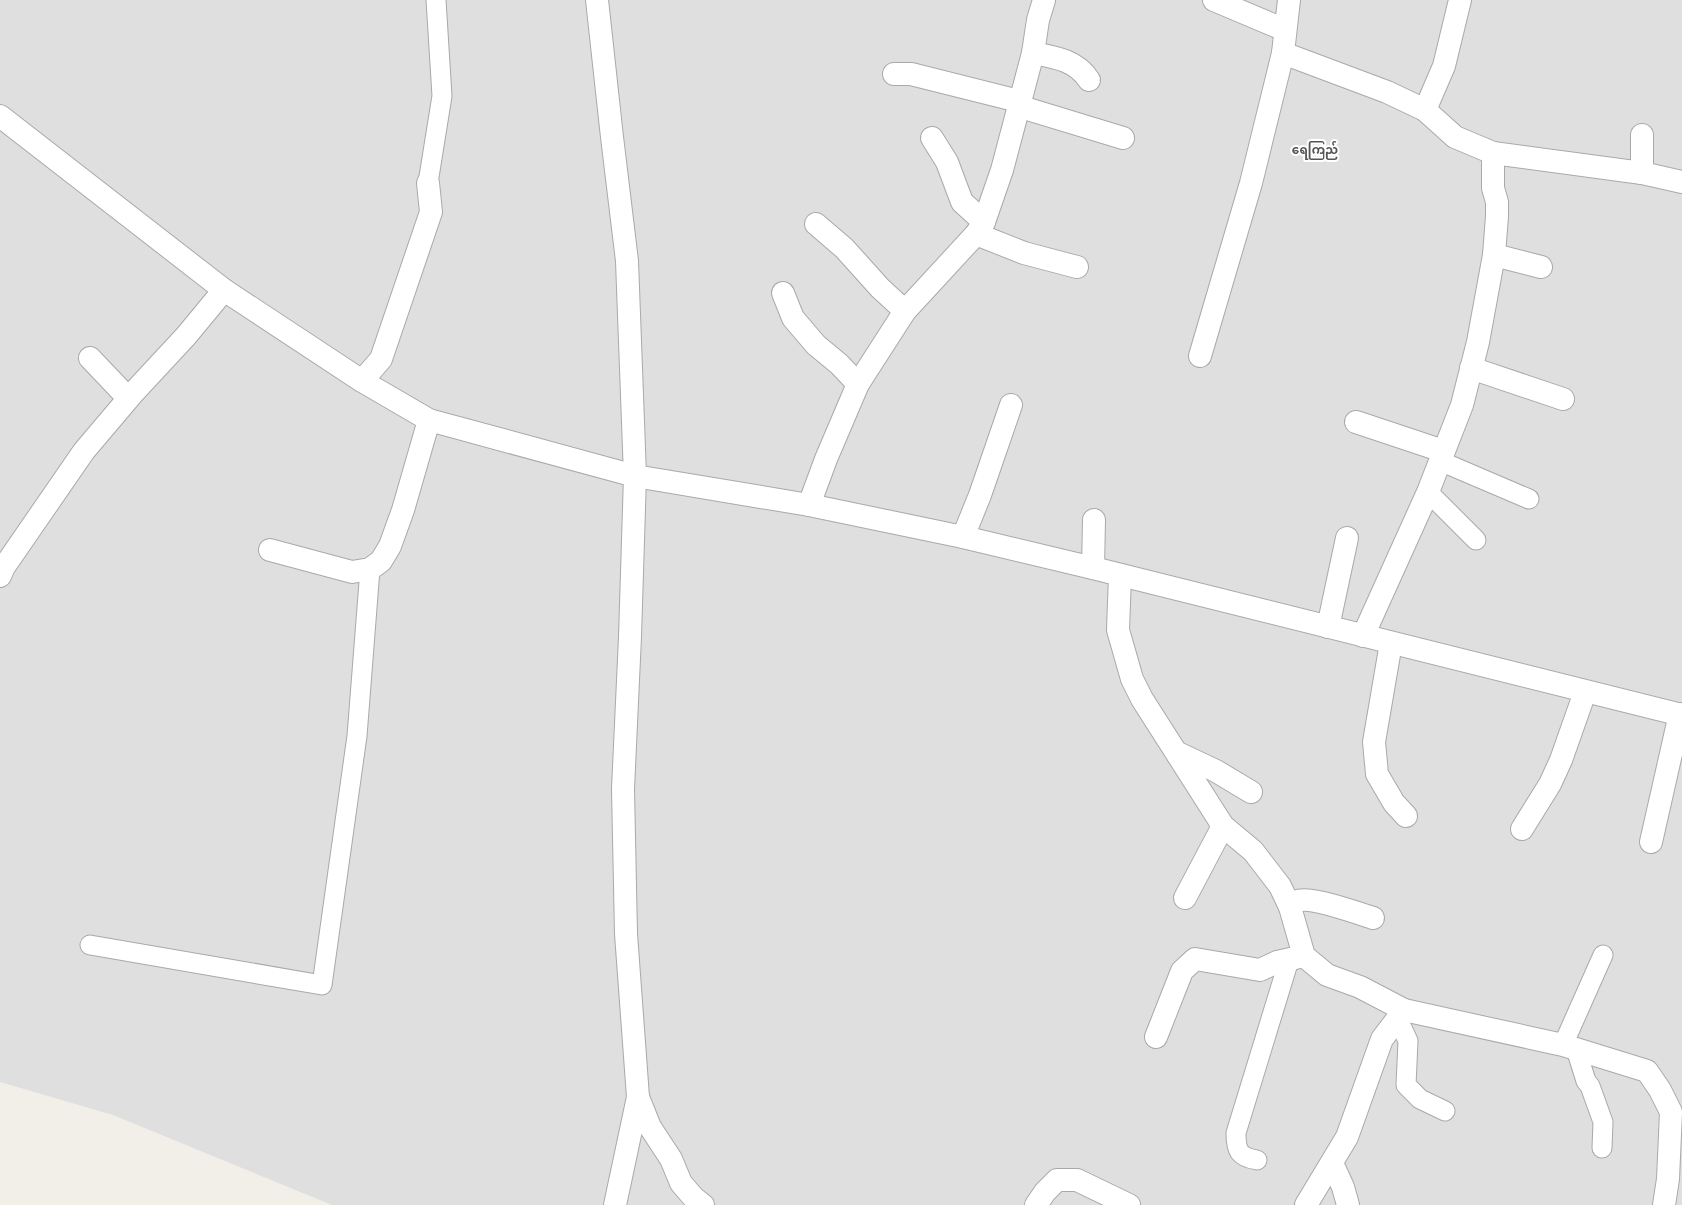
<svg xmlns="http://www.w3.org/2000/svg" width="1682" height="1205" font-family="'Fira Sans Condensed','Noto Sans Myanmar',sans-serif">
<style>
.residential{fill:#e0dfdf}
.lines{fill:none;stroke-linecap:round;stroke-linejoin:round}
.service-casing{stroke:#a9a9a9;stroke-width:21}
.minor-casing{stroke:#a9a9a9;stroke-width:24}
.tertiary-casing{stroke:#a9a9a9;stroke-width:24}
.service{stroke:#fff;stroke-width:19}
.minor{stroke:#fff;stroke-width:22}
.tertiary{stroke:#fff;stroke-width:22}
.labels{text-anchor:middle;dominant-baseline:central;stroke-width:4;stroke-linejoin:round;paint-order:stroke}
.quarter-label{font-size:12px;font-weight:bold;fill:#555;stroke:#fff}
</style>
<rect width="100%" height="100%" fill="#f2efe9"/>
<path class="residential" d="M0,0H1682V1205H332L113,1115L0,1082Z"/>
<g class="lines">
<defs>
<g id="service">
<path d="M428,183L442,96L436,0"/>
<path d="M1440,461L1529,499"/>
<path d="M1428,492L1476,540"/>
<path d="M90,945L322,985L357,736L370,569"/>
<path d="M1398,1019L1408,1041L1406,1085L1420,1099L1445,1111"/>
<path d="M1563,1045L1603,955"/>
<path d="M1576,1049L1586,1081L1590,1086L1603,1122L1602,1148"/>
<path d="M1257,1160C1239,1157 1236,1151 1236,1133L1289,960"/>
</g>
<g id="minor">
<path d="M597,0L612,137L627,261L635,476L630,637L623,789L626,934L638,1097L615,1205"/>
<path d="M1214,0L1285,30"/>
<path d="M1289,0L1283,53L1387,92L1425,110L1455,137L1493,153V188L1497,202V216L1494,255L1478,342L1462,405L1428,492L1363,636"/>
<path d="M1033,53C1054,57 1076,60 1089,80"/>
<path d="M894,74H911L1019,101"/>
<path d="M1018,106L1123,138"/>
<path d="M1425,110L1444,66L1460,0"/>
<path d="M1642,135V173"/>
<path d="M932,138L947,162L962,202L984,222"/>
<path d="M1493,153L1642,173L1682,182"/>
<path d="M816,224L844,248L880,288L905,311"/>
<path d="M976,234L1024,253L1077,267"/>
<path d="M1494,255L1541,267"/>
<path d="M783,293L793,318L816,345L839,364L858,384"/>
<path d="M1200,356L1251,183L1283,53"/>
<path d="M90,358L128,398"/>
<path d="M1471,368L1563,399"/>
<path d="M362,381L381,359L431,212L428,183"/>
<path d="M1356,422L1443,451"/>
<path d="M809,505L826,459L858,384L905,311L976,234L984,222L1002,170L1033,53L1038,20L1044,0"/>
<path d="M963,537L980,495L1011,405"/>
<path d="M270,550L352,572L370,569L381,561L390,546L403,510L429,420"/>
<path d="M1093,568L1094,520"/>
<path d="M1120,575L1118,630L1132,679L1142,699L1223,826L1253,851L1280,886L1290,907L1304,956L1327,975L1360,987L1404,1010L1563,1045L1647,1071L1660,1090L1671,1112L1668,1179L1664,1205"/>
<path d="M0,576L4,567L84,451L134,392L186,336L224,290"/>
<path d="M1328,627L1347,538"/>
<path d="M1391,643L1374,742L1377,774L1394,803L1406,816"/>
<path d="M1178,755L1180,754L1216,771L1251,792"/>
<path d="M1522,829L1550,784L1561,760L1585,692"/>
<path d="M1651,842L1680,714"/>
<path d="M1185,898L1223,826"/>
<path d="M1290,907C1292,904 1294,902 1297,901C1310,896 1358,913 1373,918"/>
<path d="M1156,1037L1182,971L1195,959L1260,970L1277,962L1304,956"/>
<path d="M638,1097L650,1127L671,1159L681,1183L693,1197L703,1205"/>
<path d="M1332,1163L1343,1187L1348,1205"/>
<path d="M1036,1205L1045,1192L1057,1180H1077L1129,1205"/>
<path d="M1306,1205L1347,1137L1382,1039L1404,1010"/>
</g>
<path id="tertiary" d="M0,116L224,290L362,381L429,420L635,476L809,505L963,537L1093,568L1682,715"/>
</defs>
<use href="#service" class="service-casing"/>
<use href="#minor" class="minor-casing"/>
<use href="#tertiary" class="tertiary-casing"/>
<use href="#service" class="service"/>
<use href="#minor" class="minor"/>
<use href="#tertiary" class="tertiary"/>
</g>
<g class="labels">
<g class="quarter-label">
<text x="1315" y="150">ရေကြည်</text>
</g>
</g>
</svg>
